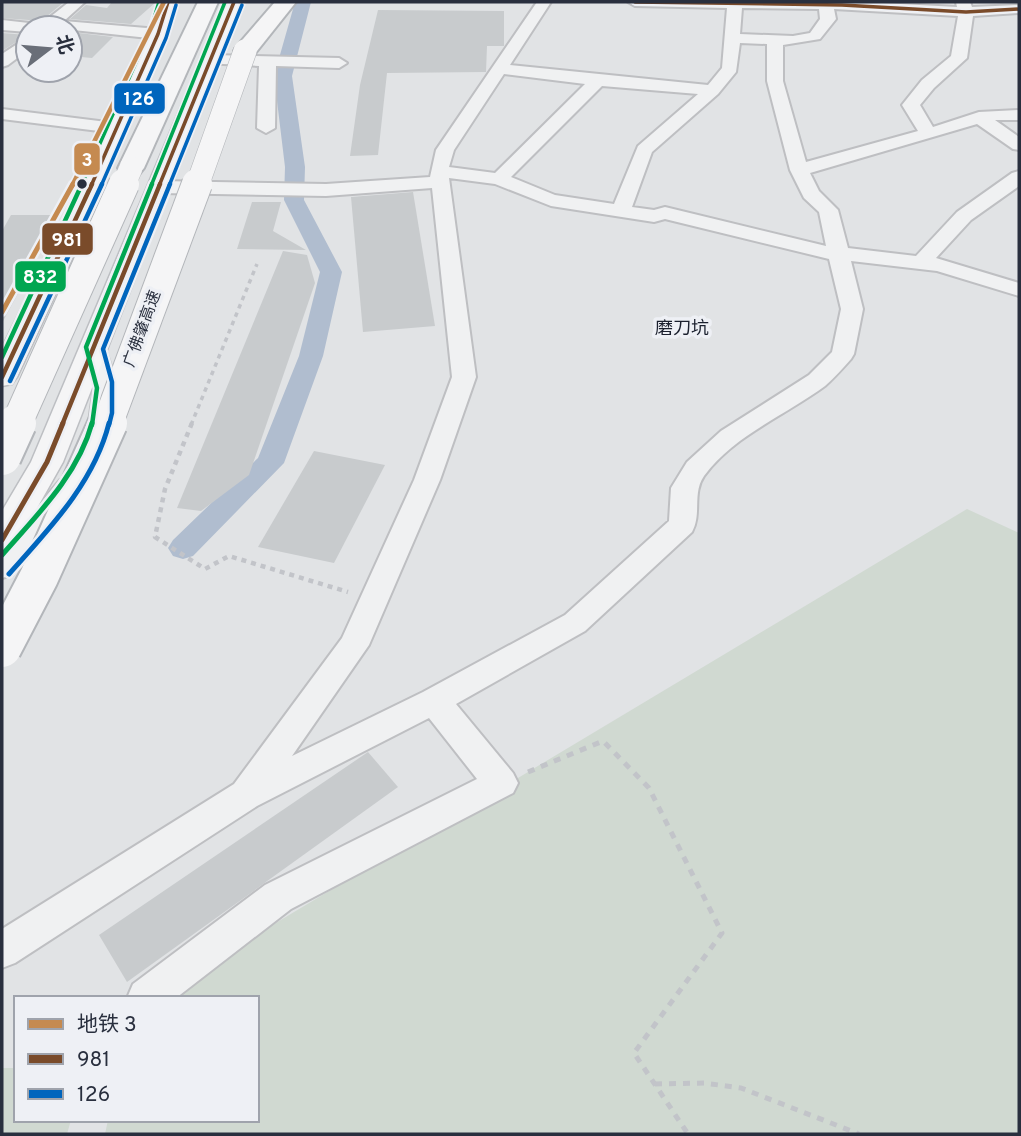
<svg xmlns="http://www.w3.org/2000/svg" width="1021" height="1136" font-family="Overpass,'Noto Sans SC',sans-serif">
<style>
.green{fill:#d0d9d1}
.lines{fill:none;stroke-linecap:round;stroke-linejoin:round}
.canal{fill:#b0bdcf;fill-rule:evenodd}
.building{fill:#c8cbcd}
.minor-casing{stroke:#bebfc2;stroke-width:4}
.major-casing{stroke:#bdbfc3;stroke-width:3}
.highway-casing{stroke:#b3b6ba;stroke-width:4}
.path-far2{stroke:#c2c4c9;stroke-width:3.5;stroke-dasharray:4.5 4.5;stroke-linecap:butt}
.path-far1{stroke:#c2c4c9;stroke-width:4.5;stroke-dasharray:5 5;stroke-linecap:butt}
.path{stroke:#c2c4c9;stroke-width:5;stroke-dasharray:7 7;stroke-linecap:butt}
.minor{fill:#f0f1f2;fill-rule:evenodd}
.major{fill:#f5f5f6;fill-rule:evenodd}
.highway{fill:#f5f5f6;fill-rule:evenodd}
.highway-bridge-far2-casing{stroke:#b3b6ba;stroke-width:24;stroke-linecap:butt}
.highway-bridge-far1-casing{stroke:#b3b6ba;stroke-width:32;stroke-linecap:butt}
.highway-bridge-casing{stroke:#b3b6ba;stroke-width:42;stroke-linecap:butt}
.highway-bridge-far2{stroke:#f5f5f6;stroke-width:23}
.highway-bridge-far1{stroke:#f5f5f6;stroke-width:30}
.highway-bridge{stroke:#f5f5f6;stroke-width:38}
.bus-1-far2-casing{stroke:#eef0f5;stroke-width:7}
.bus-1-far1-casing{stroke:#eef0f5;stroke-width:9}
.bus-1-casing{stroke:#eef0f5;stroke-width:10}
.bus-2-far2-casing{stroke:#eef0f5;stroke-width:7}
.bus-2-far1-casing{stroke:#eef0f5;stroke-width:9}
.bus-2-casing{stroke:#eef0f5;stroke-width:10}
.bus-3-far2-casing{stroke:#eef0f5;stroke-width:7}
.bus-3-far1-casing{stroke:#eef0f5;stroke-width:9}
.bus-3-casing{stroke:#eef0f5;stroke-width:10}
.bus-1-far2{stroke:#7a4b2a;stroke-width:3.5}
.bus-1-far1{stroke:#7a4b2a;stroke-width:4.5}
.bus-1{stroke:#7a4b2a;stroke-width:5}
.bus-2-far2{stroke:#0065bd;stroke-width:3.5}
.bus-2-far1{stroke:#0065bd;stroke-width:4.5}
.bus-2{stroke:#0065bd;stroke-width:5}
.bus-3-far2{stroke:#00a651;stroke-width:3.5}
.bus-3-far1{stroke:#00a651;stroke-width:4.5}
.bus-3{stroke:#00a651;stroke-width:5}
.metro-1-far1-casing{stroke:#eef0f5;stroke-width:8}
.metro-1-casing{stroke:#eef0f5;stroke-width:10}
.metro-1-far1{stroke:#c58a50;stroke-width:4.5}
.metro-1{stroke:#c58a50;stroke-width:5}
.bus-dot{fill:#292f3e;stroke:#eef0f5;stroke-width:2.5}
.labels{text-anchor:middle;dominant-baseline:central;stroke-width:7;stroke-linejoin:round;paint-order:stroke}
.far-street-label{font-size:16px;fill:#292f3e;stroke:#eef0f5}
.far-neighbourhood-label{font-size:18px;fill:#1b202e;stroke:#eef0f5}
.line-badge{stroke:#eef0f5;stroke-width:2.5}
.badge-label{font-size:19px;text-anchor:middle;font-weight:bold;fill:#fff}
</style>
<rect width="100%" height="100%" fill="#e1e3e5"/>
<g class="green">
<path d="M967,509L1019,533V1134H105L108,1120H257V998H177L224,954Z"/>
<path d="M2,1068H16V1120H71L67,1134H2Z"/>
</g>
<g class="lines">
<path class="canal" d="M295,2H311L292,76L305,167L304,200L342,272L323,356L284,463L193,556L183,559L173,556L168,548L173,540L258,458L299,356L320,272L284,200L285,167L274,76Z"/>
</g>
<g class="building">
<path d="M2,2H64L40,22L42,28H39L29,20L2,18Z"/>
<path d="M112,2H156L131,24L70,19L86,5L107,8Z"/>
<path d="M378,10L504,11V46H487L486,72L387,73L378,155L350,156L360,85Z"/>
<path d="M70,32L113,37L92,58L70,56Z"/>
<path d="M2,33L27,35L2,51Z"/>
<path d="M413,192L435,326L363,332L351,197Z"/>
<path d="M252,202H281L273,231L306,250L237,249Z"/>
<path d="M11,215H61L2,323V231Z"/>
<path d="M283,251L307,255L315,283L249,475L201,511L177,508Z"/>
<path d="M314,451L385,465L334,563L258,547Z"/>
<path d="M368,752L398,787L127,982L99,935Z"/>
</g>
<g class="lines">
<defs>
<g id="minor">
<path d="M69,2H85L64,21L158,29L166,34L158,39L45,27L42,24L45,21Z"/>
<path d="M537,2H551L510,65L708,85L722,68L727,8L635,6L628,2H863L957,7L956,2H970L972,7L1019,5V13L973,16L967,58L934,88L920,105L933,127L979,112L1019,110V120H995L1019,137V150L1013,149L977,124L810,173L819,191L838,210L848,248L916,256L957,212L1012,173L1019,171V186L971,220L936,258L1019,283V296L937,271L851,261L863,309L854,354L851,359C843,368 834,378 825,386C786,415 734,435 704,476C692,493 702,514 692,532L585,631L456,704L513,773L518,783L513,793L291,909L176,998H127L133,984L265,885L477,779L429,718L257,806L15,963L2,968V929L234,784L342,638L414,480L452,377L432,188L326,196L160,193L150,187L160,181L326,184L430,177L436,150ZM742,8L819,9L820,19L810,33L793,36L740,34ZM834,9L958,16L951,56L922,80L902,105L918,131L806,162L783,81V45L820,39L836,19ZM740,43L767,44V81L790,170L804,198L819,212L826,246L665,207L654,210L632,207L652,152L718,94L736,72ZM504,74L585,84L495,173L449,167L454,150ZM602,86L698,94L638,146L614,204L555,195L511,177ZM449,178L495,184L551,206L654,222L665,219L829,259L841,309L832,352L809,375L721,431L687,462L671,488L669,521L565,615L423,692L292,756L369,645L440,480L476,377Z"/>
<path d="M2,20L29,23L37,28H28V32L2,30Z"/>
<path d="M28,37V50L8,65L2,67V54Z"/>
<path d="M211,55L339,58L347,63L339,68L276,66L275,128L266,133L257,128L259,66L205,63L203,60L205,57Z"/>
<path d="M2,109L115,123L124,128L115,133L2,119Z"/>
<path d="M94,342L102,344L105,349C114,374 125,403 110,428L101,430L92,428L89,422L94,387L83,349L86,344Z"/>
<path d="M69,477L78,480L82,486L78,492L12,575L2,578V549L60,480Z"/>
</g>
<g id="major">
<path d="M159,2H177L168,34L73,256L17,377L12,384L2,386V348L47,256L148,34Z"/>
<path d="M225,2H243L63,462L14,549L2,553V511L31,462Z"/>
</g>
<g id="highway">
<path d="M198,2H218L144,168L140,173L131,176L122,173L118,168Z"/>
<path d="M275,2H296L253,56H237L234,51L237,46Z"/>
</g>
</defs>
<use href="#minor" class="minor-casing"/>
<use href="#major" class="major-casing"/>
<use href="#highway" class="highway-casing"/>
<path class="path-far2" d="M191,425L257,264"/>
<path class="path-far1" d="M192,423L165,489L155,537L205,569L229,556L348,592"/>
<g class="path">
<path d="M528,772L603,741L649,788L722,933L634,1053L688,1134"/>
<path d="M655,1084L704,1083L741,1088L859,1134"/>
</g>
<use href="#minor" class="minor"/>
<use href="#major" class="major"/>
<use href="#highway" class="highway"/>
<defs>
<g id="highway-bridge-far2">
<path d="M123,186L131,168"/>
<path d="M197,186L245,51"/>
</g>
<g id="highway-bridge-far1">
<path d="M16,425L124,184"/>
<path d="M107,425L197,184"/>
</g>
<g id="highway-bridge">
<path d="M2,456L17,423"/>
<path d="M2,648L39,577L108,423"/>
</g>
</defs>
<use href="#highway-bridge-far2" class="highway-bridge-far2-casing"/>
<use href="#highway-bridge-far1" class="highway-bridge-far1-casing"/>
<use href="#highway-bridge" class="highway-bridge-casing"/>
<use href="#highway-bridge-far2" class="highway-bridge-far2"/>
<use href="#highway-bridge-far1" class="highway-bridge-far1"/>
<use href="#highway-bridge" class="highway-bridge"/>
<defs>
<g id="bus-1-far2">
<path d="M635,2L842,5L966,12L1019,9"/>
<path d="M91,186L158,34L168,2"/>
<path d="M159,186L234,2"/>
</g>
<g id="bus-1-far1">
<path d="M2,377L92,184"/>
<path d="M62,425L160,184"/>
</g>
<path id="bus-1" d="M2,540L47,462L63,423"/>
<g id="bus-2-far2">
<path d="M101,186L166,38L176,5"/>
<path d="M169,186L242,5"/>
</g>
<g id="bus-2-far1">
<path d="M10,381L102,184"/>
<path d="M109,425L112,413V382L103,349L170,184"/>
</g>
<path id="bus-2" d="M9,574C49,529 94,483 109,423"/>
<g id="bus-3-far2">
<path d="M81,186L150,31L159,2"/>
<path d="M151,186L225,2"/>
</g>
<g id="bus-3-far1">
<path d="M2,357L82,184"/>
<path d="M92,425L97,388L86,347L152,184"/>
</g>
<path id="bus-3" d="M2,555C37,515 78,475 92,423"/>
</defs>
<use href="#bus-1-far2" class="bus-1-far2-casing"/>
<use href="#bus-1-far1" class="bus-1-far1-casing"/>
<use href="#bus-1" class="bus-1-casing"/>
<use href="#bus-2-far2" class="bus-2-far2-casing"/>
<use href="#bus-2-far1" class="bus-2-far1-casing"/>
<use href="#bus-2" class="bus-2-casing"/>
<use href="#bus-3-far2" class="bus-3-far2-casing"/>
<use href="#bus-3-far1" class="bus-3-far1-casing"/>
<use href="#bus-3" class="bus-3-casing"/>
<use href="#bus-1-far2" class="bus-1-far2"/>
<use href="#bus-1-far1" class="bus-1-far1"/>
<use href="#bus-1" class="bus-1"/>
<use href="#bus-2-far2" class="bus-2-far2"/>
<use href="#bus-2-far1" class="bus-2-far1"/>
<use href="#bus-2" class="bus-2"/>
<use href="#bus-3-far2" class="bus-3-far2"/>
<use href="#bus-3-far1" class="bus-3-far1"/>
<use href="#bus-3" class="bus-3"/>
<defs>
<path id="metro-1-far1" d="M72,186L164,2"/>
<path id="metro-1" d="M2,312L73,184"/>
</defs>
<use href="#metro-1-far1" class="metro-1-far1-casing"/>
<use href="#metro-1" class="metro-1-casing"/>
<use href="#metro-1-far1" class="metro-1-far1"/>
<use href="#metro-1" class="metro-1"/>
</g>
<circle class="bus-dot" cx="82" cy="184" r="6"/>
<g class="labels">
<g class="far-street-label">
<text transform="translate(143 329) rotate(-70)">广佛肇高速</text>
</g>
<g class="far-neighbourhood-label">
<text x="682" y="329">磨刀坑</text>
</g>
</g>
<g class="line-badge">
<rect x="113" y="82" width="53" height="33" rx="7" fill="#0065bd"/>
<rect x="73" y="142" width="28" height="34" rx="7" fill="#c58a50"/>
<rect x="41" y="222" width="53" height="34" rx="7" fill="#7a4b2a"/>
<rect x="14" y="260" width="53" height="33" rx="7" fill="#00a651"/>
</g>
<g class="badge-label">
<text x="139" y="105">126</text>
<text x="87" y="166">3</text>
<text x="67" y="246">981</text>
<text x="40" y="283">832</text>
</g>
<rect width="1021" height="1136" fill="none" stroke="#292f3e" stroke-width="7"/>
<rect x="14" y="996" width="245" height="126" fill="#eef0f5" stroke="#9fa3ac" stroke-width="2"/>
<rect x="28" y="1019" width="35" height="10" fill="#c58a50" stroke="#9fa3ac" stroke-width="2"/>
<text x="77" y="1031" font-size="21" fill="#292f3e">地铁 3</text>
<rect x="28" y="1054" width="35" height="10" fill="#7a4b2a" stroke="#9fa3ac" stroke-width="2"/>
<text x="77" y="1066" font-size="21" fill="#292f3e">981</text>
<rect x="28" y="1089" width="35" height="10" fill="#0065bd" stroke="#9fa3ac" stroke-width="2"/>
<text x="77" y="1101" font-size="21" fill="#292f3e">126</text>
<g transform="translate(49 49) rotate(74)"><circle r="33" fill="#eef0f5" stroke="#9fa3ac" stroke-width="2"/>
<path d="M0-5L12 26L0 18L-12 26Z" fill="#696e78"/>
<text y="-10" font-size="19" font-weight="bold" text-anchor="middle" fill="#292f3e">北</text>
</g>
</svg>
